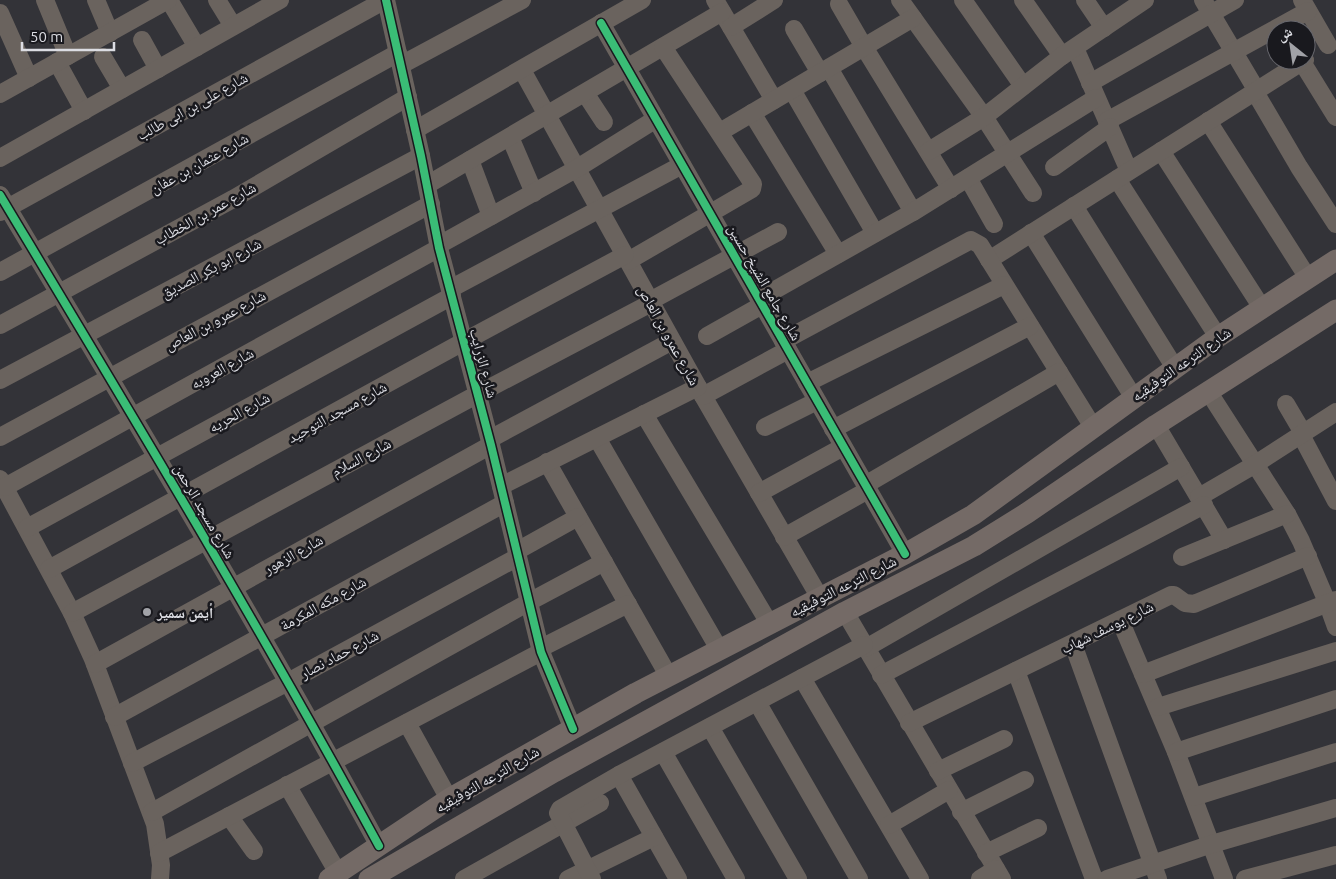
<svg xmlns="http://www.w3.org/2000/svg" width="1336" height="879" font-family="Ubuntu,'Noto Naskh Arabic',sans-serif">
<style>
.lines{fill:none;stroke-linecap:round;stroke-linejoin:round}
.minor{stroke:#6a635e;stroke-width:18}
.major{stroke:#746a66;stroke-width:21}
.cycleway-casing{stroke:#19191e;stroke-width:11}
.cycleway{stroke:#3abd76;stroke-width:8}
.poi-dot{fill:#a1a2a7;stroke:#19191e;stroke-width:2}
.labels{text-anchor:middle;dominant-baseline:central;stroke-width:5;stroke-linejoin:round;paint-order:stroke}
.street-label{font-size:15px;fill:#dcdde3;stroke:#19191e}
.poi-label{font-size:15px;font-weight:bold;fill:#dcdde3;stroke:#19191e;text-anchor:start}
</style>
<rect width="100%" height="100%" fill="#333338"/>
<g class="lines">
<g class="minor">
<path d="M45,0L68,56"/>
<path d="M96,0L110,33"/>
<path d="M169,0L197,47"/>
<path d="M217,0L233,26"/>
<path d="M386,0L421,156L439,248L491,445L541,652L573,729"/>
<path d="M715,0L774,100"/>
<path d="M900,0L984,117L1033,193"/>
<path d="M963,0L1023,86"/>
<path d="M1023,0L1062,56"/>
<path d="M1085,0L1104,28"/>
<path d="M1203,0L1257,91"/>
<path d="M1302,0L1328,45"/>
<path d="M839,4L864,47L951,189"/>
<path d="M0,13L29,78"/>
<path d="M601,23L905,554"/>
<path d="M731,27L774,0"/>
<path d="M794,29L820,73"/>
<path d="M142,40L158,69"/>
<path d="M1075,48L1129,171"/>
<path d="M103,57L122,89"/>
<path d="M57,62L84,111"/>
<path d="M1302,62L1336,117"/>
<path d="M401,65L522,0"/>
<path d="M829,68L913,212"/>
<path d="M522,70L703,396L820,598"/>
<path d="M1090,83L1235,0"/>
<path d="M792,90L875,233"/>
<path d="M1255,92L1299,167L1336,224"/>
<path d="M585,93L604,122"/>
<path d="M0,94L168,0"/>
<path d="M752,113L838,254"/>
<path d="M1107,121L1308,11"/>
<path d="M1208,121L1308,278"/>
<path d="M415,130L642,0"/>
<path d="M720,132L913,18"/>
<path d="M510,137L534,193"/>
<path d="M929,151L984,117L1062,56L1145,0"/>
<path d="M1161,151L1262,308"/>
<path d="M0,158L280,0"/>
<path d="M470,160L491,216"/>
<path d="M1054,167L1110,127"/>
<path d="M968,178L994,224"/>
<path d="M1117,179L1218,337"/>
<path d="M427,185L722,12"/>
<path d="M0,195C129,410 259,625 379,846"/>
<path d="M1074,206L1175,368"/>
<path d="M0,212L385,0"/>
<path d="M1031,233L1134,398"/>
<path d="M439,245L576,169L656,119"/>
<path d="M989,260L1305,60"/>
<path d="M628,261L752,189L753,184L663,47"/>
<path d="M0,272L398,53"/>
<path d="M450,289L682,165"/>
<path d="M759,299L913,212L1096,98"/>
<path d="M650,301L778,232"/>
<path d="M0,325L233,199L408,97"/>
<path d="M707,336L762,305"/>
<path d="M783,341L971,240L980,245L1093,427"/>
<path d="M0,380L421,156"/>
<path d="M807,383L1004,285"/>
<path d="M1208,391L1287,514L1301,541L1327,602L1336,627"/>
<path d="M703,396L788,350"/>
<path d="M1286,404L1303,433"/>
<path d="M644,414L769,623"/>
<path d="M1156,425L1224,540"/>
<path d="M765,427L817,401"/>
<path d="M833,429L1030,326"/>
<path d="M1301,435L1336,501"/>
<path d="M0,437L431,204"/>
<path d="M597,438L719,649"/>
<path d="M490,439L672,341"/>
<path d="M547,462L668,675"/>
<path d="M0,479L72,613L93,659L155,824L161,865L160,879"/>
<path d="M865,485L1059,372"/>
<path d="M501,486L698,387"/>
<path d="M5,487L439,248"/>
<path d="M759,493L843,447"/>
<path d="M1199,497L1254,465L1336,412"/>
<path d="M27,528L452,296"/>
<path d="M784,537L868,490"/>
<path d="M517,551L578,517"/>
<path d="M1182,557L1287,514"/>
<path d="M49,569L463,342L625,255"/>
<path d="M845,612L1002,879"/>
<path d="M72,613L478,394L651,303"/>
<path d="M1120,620L1176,752L1224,879"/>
<path d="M1073,644L1158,879"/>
<path d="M541,648L628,604"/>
<path d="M866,648L1181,467"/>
<path d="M95,664L491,445"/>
<path d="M1016,671L1094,879"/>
<path d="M1143,674L1336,600"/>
<path d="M881,675L1204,505"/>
<path d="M802,678L920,879"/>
<path d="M757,702L859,879"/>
<path d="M1158,707L1336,651"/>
<path d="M114,717L505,503"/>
<path d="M407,723L449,799"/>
<path d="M909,723L1171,595H1174L1185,603L1194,604L1308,556"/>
<path d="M710,727L798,879"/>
<path d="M663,752L736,879"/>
<path d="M1176,752L1336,699"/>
<path d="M132,763L288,682L518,557"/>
<path d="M938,771L1004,739"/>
<path d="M619,775L678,879"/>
<path d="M287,785L338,873"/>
<path d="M1194,797L1336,752"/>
<path d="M152,812L529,602L604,562"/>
<path d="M961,812L1025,780"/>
<path d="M229,816L254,851"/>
<path d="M889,825L949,790"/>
<path d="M159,853L541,652"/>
<path d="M986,853L1038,828"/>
<path d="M464,879L600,803"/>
<path d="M568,879L654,837"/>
<path d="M592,879L558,813L560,809L619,775L864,645"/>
<path d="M980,879L996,869"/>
<path d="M1107,879L1212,844L1336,808"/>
<path d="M1245,879L1336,855"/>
</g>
<g class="major">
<path d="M329,879L449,799L636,693L905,554L973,515L1218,337L1336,260"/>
<path d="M369,879L554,772L700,692L845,612L974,546L1027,513L1156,425L1336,310"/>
</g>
<defs>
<g id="cycleway">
<path d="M386,0L421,156L439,248L491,445L541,652L573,729"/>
<path d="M601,23L905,554"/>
<path d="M0,195C129,410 259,625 379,846"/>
</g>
</defs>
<use href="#cycleway" class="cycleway-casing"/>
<use href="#cycleway" class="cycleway"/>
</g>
<circle class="poi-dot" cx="147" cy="612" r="5"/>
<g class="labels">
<g class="street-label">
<text transform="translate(192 106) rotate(-29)">شارع على بن ابى طالب</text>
<text transform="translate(199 163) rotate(-29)">شارع عثمان بن عفان</text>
<text transform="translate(205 213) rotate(-29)">شارع عمر بن الخطاب</text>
<text transform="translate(211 268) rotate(-28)">شارع ابو بكر الصديق</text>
<text transform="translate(765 282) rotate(60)">شارع جامع الشيخ حسين</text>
<text transform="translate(215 320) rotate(-28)">شارع عمرو بن العاص</text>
<text transform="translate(669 335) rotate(61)">شارع عمرو بن العاص</text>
<text transform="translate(484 363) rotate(75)">شارع الزرايب</text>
<text transform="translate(1181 364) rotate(-35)">شارع الترعه التوفيقيه</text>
<text transform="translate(222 368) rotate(-29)">شارع العروبه</text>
<text transform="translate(239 412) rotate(-29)">شارع الحريه</text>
<text transform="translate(337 412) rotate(-29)">شارع مسجد التوحيد</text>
<text transform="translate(361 457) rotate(-28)">شارع السلام</text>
<text transform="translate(205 511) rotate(60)">شارع مسجد الرحمن</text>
<text transform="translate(293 554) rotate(-29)">شارع الزهور</text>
<text transform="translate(843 586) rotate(-27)">شارع الترعه التوفيقيه</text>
<text transform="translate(323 603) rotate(-29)">شارع مكه المكرمة</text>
<text transform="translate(1107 627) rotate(-26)">شارع يوسف شهاب</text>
<text transform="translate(339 654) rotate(-28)">شارع حماد نصار</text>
<text transform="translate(487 779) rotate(-30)">شارع الترعه التوفيقيه</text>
</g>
<g class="poi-label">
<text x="157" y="612">أيمن سمير</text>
</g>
</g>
<g transform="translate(1291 45) rotate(330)"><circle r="24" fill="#19191e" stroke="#67676d"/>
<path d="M0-4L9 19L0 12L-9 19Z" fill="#a1a2a7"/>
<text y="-8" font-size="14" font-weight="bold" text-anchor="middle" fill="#dcdde3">ش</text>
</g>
<path d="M22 42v8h92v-8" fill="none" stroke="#dcdde3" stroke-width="2.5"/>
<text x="30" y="42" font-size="15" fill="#dcdde3" stroke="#19191e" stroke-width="4" paint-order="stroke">50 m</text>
</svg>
